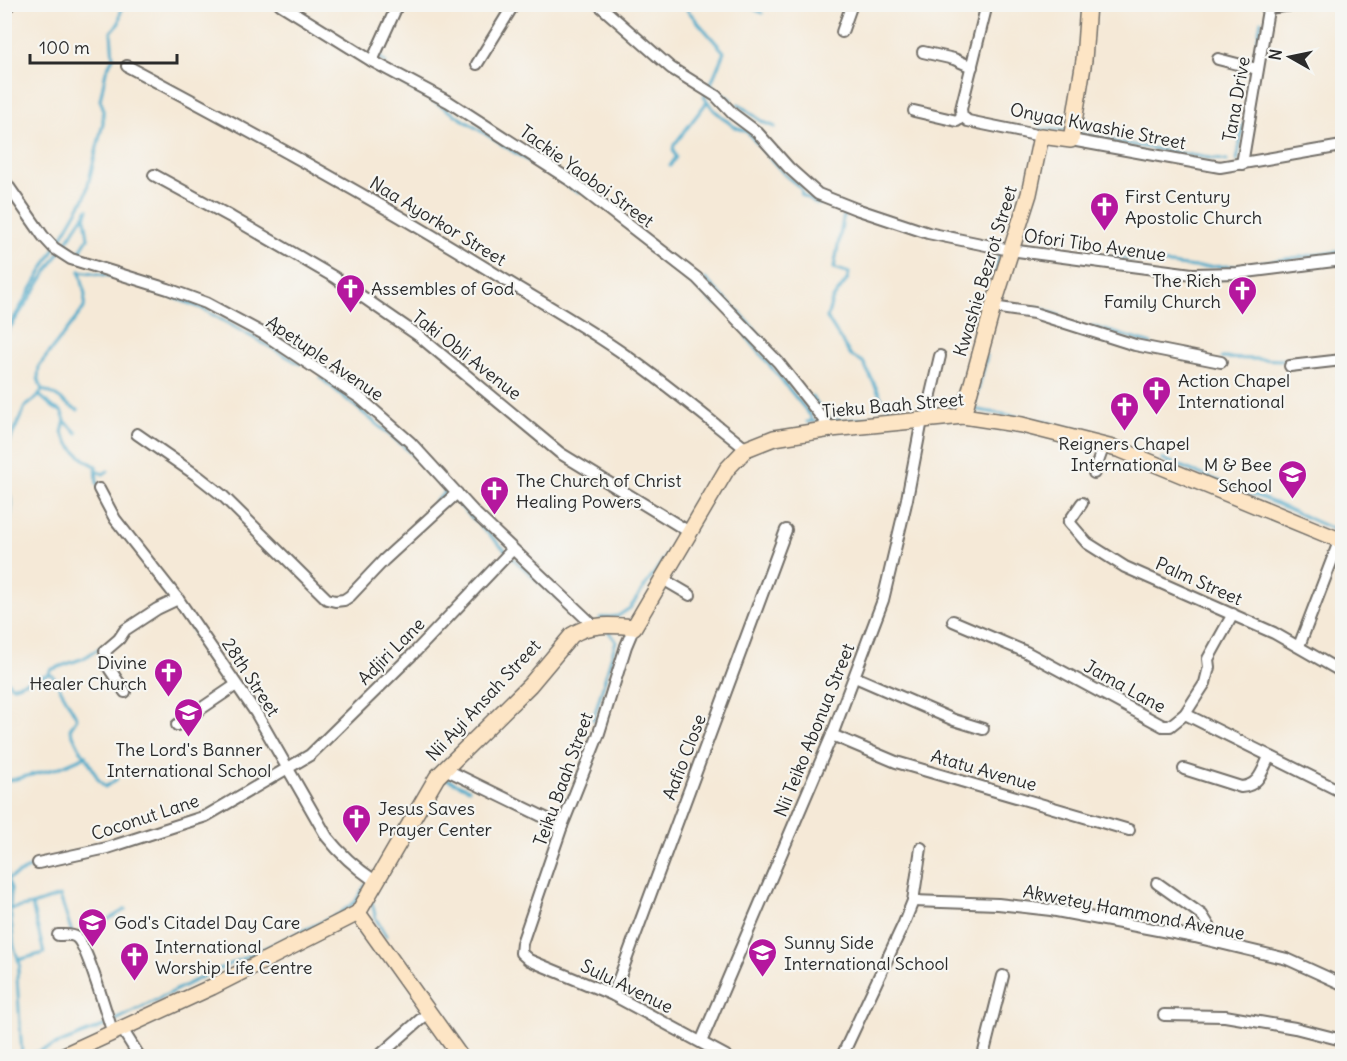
<svg xmlns="http://www.w3.org/2000/svg" width="1347" height="1061" font-family="Delius,sans-serif">
<style>
.lines{fill:none;stroke-linecap:round;stroke-linejoin:round}
.stream{stroke:#4ba9c9;stroke-width:3}
.street-casing{stroke:#726e67;stroke-width:14}
.secondary-casing{stroke:#726e67;stroke-width:18}
.street{stroke:#fff;stroke-width:10}
.secondary{stroke:#fde5c5;stroke-width:15}
.labels{text-anchor:middle;dominant-baseline:central;stroke-width:4.5;stroke-linejoin:round;paint-order:stroke}
.street-label{font-size:18px;fill:#2b2b2b;stroke:#f6f6f2}
.poi-label{font-size:18px;fill:#2b2b2b;stroke:#f6f6f2;text-anchor:start}
</style>
<rect width="100%" height="100%" fill="#f6f6f2"/>
<filter id="ink" filterUnits="userSpaceOnUse"><feTurbulence type="fractalNoise" baseFrequency=".0167" numOctaves="2"/><feDisplacementMap in="SourceGraphic" scale="12" xChannelSelector="R" yChannelSelector="G"/><feConvolveMatrix kernelMatrix="1 2 1 2 8 2 1 2 1" color-interpolation-filters="sRGB"/></filter>
<filter id="wash" filterUnits="userSpaceOnUse"><feTurbulence type="fractalNoise" baseFrequency=".008" numOctaves="4" result="noise"/><feDisplacementMap in="SourceGraphic" scale="24" xChannelSelector="R" yChannelSelector="G"/><feGaussianBlur stdDeviation="1.35" result="paint"/><feColorMatrix in="noise" values="0 0 0 0 0 0 0 0 0 0 0 0 0 0 0 0 0 1.4 0 .05"/><feComposite in="paint" operator="in"/></filter>
<g filter="url(#wash)">
<rect width="100%" height="100%" fill="#f5e9d7"/>
<g class="lines">
<g class="stream">
<path d="M682,4L724,52L709,88"/>
<path d="M744,4L762,13"/>
<path d="M381,51L380,58L386,63"/>
<path d="M1253,65L1261,21"/>
<path d="M373,66L443,107L579,193"/>
<path d="M711,85L731,100"/>
<path d="M706,94L704,97L714,110L733,126L747,132L785,175L801,188L802,195L817,204L831,203"/>
<path d="M1248,97L1252,71"/>
<path d="M738,104L763,122L775,127"/>
<path d="M1041,129L1062,130L1066,128"/>
<path d="M1077,133L1138,146L1227,161"/>
<path d="M1237,161L1243,124"/>
<path d="M670,166L676,157L673,150L674,145L707,102"/>
<path d="M1228,170L1277,162"/>
<path d="M845,208L834,268L849,273L847,280L832,300L827,318L851,356L863,362L883,401L893,414"/>
<path d="M40,222L52,239"/>
<path d="M1018,246L1195,267L1237,266L1342,251"/>
<path d="M663,258L716,305"/>
<path d="M80,271L111,276"/>
<path d="M705,279L742,315L766,343"/>
<path d="M1201,279L1225,278"/>
<path d="M992,286L1000,252"/>
<path d="M160,292L201,308L300,364"/>
<path d="M1032,308L1037,307L1060,316"/>
<path d="M10,325L85,197L103,123V107L100,100L106,71L113,58L111,32L119,23L122,4"/>
<path d="M1092,326L1151,344"/>
<path d="M746,336L810,415L812,421"/>
<path d="M4,337L88,209L85,218L88,238L81,249V258"/>
<path d="M987,356L973,409L1042,421L1103,438"/>
<path d="M1222,358L1286,360"/>
<path d="M321,378L407,449L454,500L506,551"/>
<path d="M42,390C58,393 64,405 78,410"/>
<path d="M39,395L54,408L61,411L65,420L62,433C70,447 81,459 96,466L97,483L99,487"/>
<path d="M811,396L831,420"/>
<path d="M932,409L957,407L958,405"/>
<path d="M832,420L840,419L841,421L925,410"/>
<path d="M66,422L77,433"/>
<path d="M807,422L819,421"/>
<path d="M4,454L25,407L38,397L42,390L38,378L39,366L84,308L85,295L80,271"/>
<path d="M1162,459L1277,504L1337,531"/>
<path d="M97,471L103,474L108,471"/>
<path d="M4,473L12,504L8,537L4,639"/>
<path d="M435,502L446,491"/>
<path d="M1335,530L1342,500"/>
<path d="M510,556L559,600"/>
<path d="M564,604L580,622"/>
<path d="M180,609L182,616L188,620"/>
<path d="M600,618L618,616L630,608L677,540"/>
<path d="M187,619L199,641"/>
<path d="M49,674L50,670L84,658L103,646"/>
<path d="M4,676L11,686H14L49,674L53,676L77,718L70,729L81,751L86,756"/>
<path d="M593,720L616,641L609,632"/>
<path d="M444,778L469,789"/>
<path d="M4,782L58,768L86,756L98,779L105,787L117,779"/>
<path d="M101,844L132,835"/>
<path d="M4,851L8,881L11,888L10,909L14,947L20,964L17,977L22,1056"/>
<path d="M8,879C19,874 26,868 38,865"/>
<path d="M372,902L376,919L386,936"/>
<path d="M32,905L60,896L72,933"/>
<path d="M10,909L32,905L44,953L18,960"/>
<path d="M79,935H82L126,909"/>
<path d="M112,1022L202,977L339,914L355,902L366,884"/>
<path d="M27,1056L106,1025"/>
</g>
</g>
</g>
<g filter="url(#ink)">
<g class="lines">
<defs>
<g id="street">
<path d="M280,4L372,61L449,102L573,182L697,278L778,362L831,429"/>
<path d="M598,4L671,68L716,96L733,114L757,132L789,168L818,194L856,209L928,233L1010,250L1192,274L1238,273L1342,260"/>
<path d="M987,4L961,109L962,116L968,121L1041,136"/>
<path d="M1268,8L1301,4"/>
<path d="M4,11L10,4"/>
<path d="M842,32L852,4"/>
<path d="M923,52L954,59L972,67"/>
<path d="M1218,59L1257,69"/>
<path d="M372,61L398,4"/>
<path d="M477,64L514,4"/>
<path d="M127,66C255,134 382,203 505,280C546,305 589,329 628,357C669,386 707,418 746,449"/>
<path d="M914,111L957,121L962,116"/>
<path d="M1071,140L1220,167L1342,146"/>
<path d="M1242,164L1269,4"/>
<path d="M154,175L231,217L334,277L419,336L560,453L691,533"/>
<path d="M4,180L43,236L54,248L71,259L168,289L206,303L264,334L360,398L410,442L475,513L594,626"/>
<path d="M993,307L1034,313L1135,345L1221,362"/>
<path d="M1290,366L1342,360"/>
<path d="M928,419L931,394L940,356"/>
<path d="M137,434L199,477L223,496L327,599L335,601L344,600L350,596L384,560L457,493"/>
<path d="M1094,473L1104,445"/>
<path d="M99,489L115,519L178,599L256,713L327,837C341,855 356,868 375,881"/>
<path d="M1082,503L1069,522L1087,543L1125,567L1274,633L1342,672"/>
<path d="M661,578L690,595"/>
<path d="M953,621L1026,652L1163,726H1170L1185,714L1205,683L1209,667L1208,659L1233,614"/>
<path d="M634,627L626,646L598,736L562,826L522,943L521,953L529,960L613,995L726,1056"/>
<path d="M1299,646L1342,534"/>
<path d="M855,677L954,720L983,729"/>
<path d="M125,692L109,668L105,651L119,639L125,630L157,609L178,599"/>
<path d="M1185,714L1342,792"/>
<path d="M177,725L236,685"/>
<path d="M832,735L896,762L1129,830"/>
<path d="M445,769L562,826"/>
<path d="M1184,769L1241,787C1259,786 1262,771 1269,757"/>
<path d="M38,863L107,848L206,816L310,755L416,651L512,550"/>
<path d="M1157,883L1202,915L1220,943"/>
<path d="M913,901L998,904L1051,910L1195,937L1287,959L1342,984"/>
<path d="M58,935C64,935 72,934 76,937C87,944 107,1017 113,1033"/>
<path d="M613,995L786,530"/>
<path d="M1164,1015L1225,1016L1295,1028L1342,1040"/>
<path d="M122,1029L139,1056"/>
<path d="M701,1042L832,735L883,600L907,499L922,420"/>
<path d="M379,1056L429,1012"/>
<path d="M842,1056L904,923L913,901L921,848"/>
<path d="M983,1056L1003,976"/>
</g>
<g id="secondary">
<path d="M963,416L993,307L1029,194L1041,136L1071,140L1084,60L1088,4"/>
<path d="M358,913L437,777L530,685L572,635C590,623 613,625 634,627L727,469L746,449L774,438L831,429L963,416L1022,425L1121,450L1342,541"/>
<path d="M358,913L460,1056"/>
<path d="M62,1056L212,987L358,913"/>
</g>
</defs>
<use href="#street" class="street-casing"/>
<use href="#secondary" class="secondary-casing"/>
<use href="#street" class="street"/>
<use href="#secondary" class="secondary"/>
</g>
</g>
<defs>
<symbol id="church-pin" viewBox="-11 -11 22 30"><path d="M0 17L-7.5 6A9.5 9.5 0 1 1 7.5 6Z" fill="#b5179e" stroke="#f6f6f2"/><path d="M-1.2-6h2.4v3.5h3.3v2.4h-3.3V6h-2.4V-.1h-3.3v-2.4h3.3Z" fill="#fff"/></symbol>
<symbol id="school-pin" viewBox="-11 -11 22 30"><path d="M0 17L-7.5 6A9.5 9.5 0 1 1 7.5 6Z" fill="#b5179e" stroke="#f6f6f2"/><path d="M0-5L7-2L0 1L-7-2ZM-4 1L0 2.5L4 1V4Q0 6-4 4Z" fill="#fff"/></symbol>
</defs>
<g fill-rule="evenodd">
<use href="#church-pin" x="1088" y="190" width="33" height="45"/>
<use href="#church-pin" x="334" y="272" width="33" height="45"/>
<use href="#church-pin" x="1226" y="274" width="33" height="45"/>
<use href="#church-pin" x="1140" y="374" width="33" height="45"/>
<use href="#church-pin" x="1108" y="390" width="33" height="45"/>
<use href="#school-pin" x="1276" y="458" width="33" height="45"/>
<use href="#church-pin" x="478" y="474" width="33" height="45"/>
<use href="#church-pin" x="152" y="656" width="33" height="45"/>
<use href="#school-pin" x="172" y="696" width="33" height="45"/>
<use href="#church-pin" x="340" y="802" width="33" height="45"/>
<use href="#school-pin" x="76" y="906" width="33" height="45"/>
<use href="#school-pin" x="746" y="936" width="33" height="45"/>
<use href="#church-pin" x="118" y="940" width="33" height="45"/>
</g>
<g class="labels">
<g class="street-label">
<text transform="translate(1236 99) rotate(-80)">Tana Drive</text>
<text transform="translate(1098 126) rotate(11)">Onyaa Kwashie Street</text>
<text transform="translate(587 176) rotate(36)">Tackie Yaoboi Street</text>
<text transform="translate(438 221) rotate(31)">Naa Ayorkor Street</text>
<text transform="translate(1095 245) rotate(8)">Ofori Tibo Avenue</text>
<text transform="translate(985 271) rotate(-73)">Kwashie Bezrot Street</text>
<text transform="translate(467 355) rotate(38)">Taki Obli Avenue</text>
<text transform="translate(325 358) rotate(34)">Apetuple Avenue</text>
<text transform="translate(893 405) rotate(-5)">Tieku Baah Street</text>
<text transform="translate(1199 581) rotate(24)">Palm Street</text>
<text transform="translate(391 651) rotate(-45)">Adjiri Lane</text>
<text transform="translate(251 677) rotate(57)">28th Street</text>
<text transform="translate(1125 686) rotate(29)">Jama Lane</text>
<text transform="translate(483 700) rotate(-47)">Nii Ayi Ansah Street</text>
<text transform="translate(814 730) rotate(-68)">Nii Teiko Abonua Street</text>
<text transform="translate(684 757) rotate(-69)">Aafio Close</text>
<text transform="translate(984 770) rotate(16)">Atatu Avenue</text>
<text transform="translate(563 779) rotate(-70)">Teiku Baah Street</text>
<text transform="translate(145 817) rotate(-18)">Coconut Lane</text>
<text transform="translate(1134 912) rotate(11)">Akwetey Hammond Avenue</text>
<text transform="translate(627 986) rotate(26)">Sulu Avenue</text>
</g>
<g class="poi-label">
<text x="1125" y="196">First Century<tspan x="1125" dy="21">Apostolic Church</tspan></text>
<text x="1221" y="280" text-anchor="end">The Rich<tspan x="1221" dy="21">Family Church</tspan></text>
<text x="371" y="288">Assembles of God</text>
<text x="1178" y="380">Action Chapel<tspan x="1178" dy="21">International</tspan></text>
<text x="1124" y="443" text-anchor="middle">Reigners Chapel<tspan x="1124" dy="21">International</tspan></text>
<text x="1272" y="464" text-anchor="end">M &amp; Bee<tspan x="1272" dy="21">School</tspan></text>
<text x="516" y="480">The Church of Christ<tspan x="516" dy="21">Healing Powers</tspan></text>
<text x="147" y="662" text-anchor="end">Divine<tspan x="147" dy="21">Healer Church</tspan></text>
<text x="189" y="749" text-anchor="middle">The Lord's Banner<tspan x="189" dy="21">International School</tspan></text>
<text x="378" y="808">Jesus Saves<tspan x="378" dy="21">Prayer Center</tspan></text>
<text x="114" y="922">God's Citadel Day Care</text>
<text x="784" y="942">Sunny Side<tspan x="784" dy="21">International School</tspan></text>
<text x="155" y="946">International<tspan x="155" dy="21">Worship Life Centre</tspan></text>
</g>
</g>
<rect width="1347" height="1061" fill="none" stroke="#f6f6f2" stroke-width="24"/>
<g transform="translate(1290 57) rotate(279)" stroke="#f6f6f2" stroke-width="4.5" paint-order="stroke">
<path d="M0-4.5L10 22L0 15L-10 22Z" fill="#2b2b2b"/>
<text y="-9" font-size="16" font-weight="bold" text-anchor="middle" fill="#2b2b2b">N</text>
</g>
<path d="M30 54v9h147v-9" fill="none" stroke="#2b2b2b" stroke-width="3"/>
<text x="39" y="54" font-size="18" fill="#2b2b2b" stroke="#f6f6f2" stroke-width="4.5" paint-order="stroke">100 m</text>
</svg>
